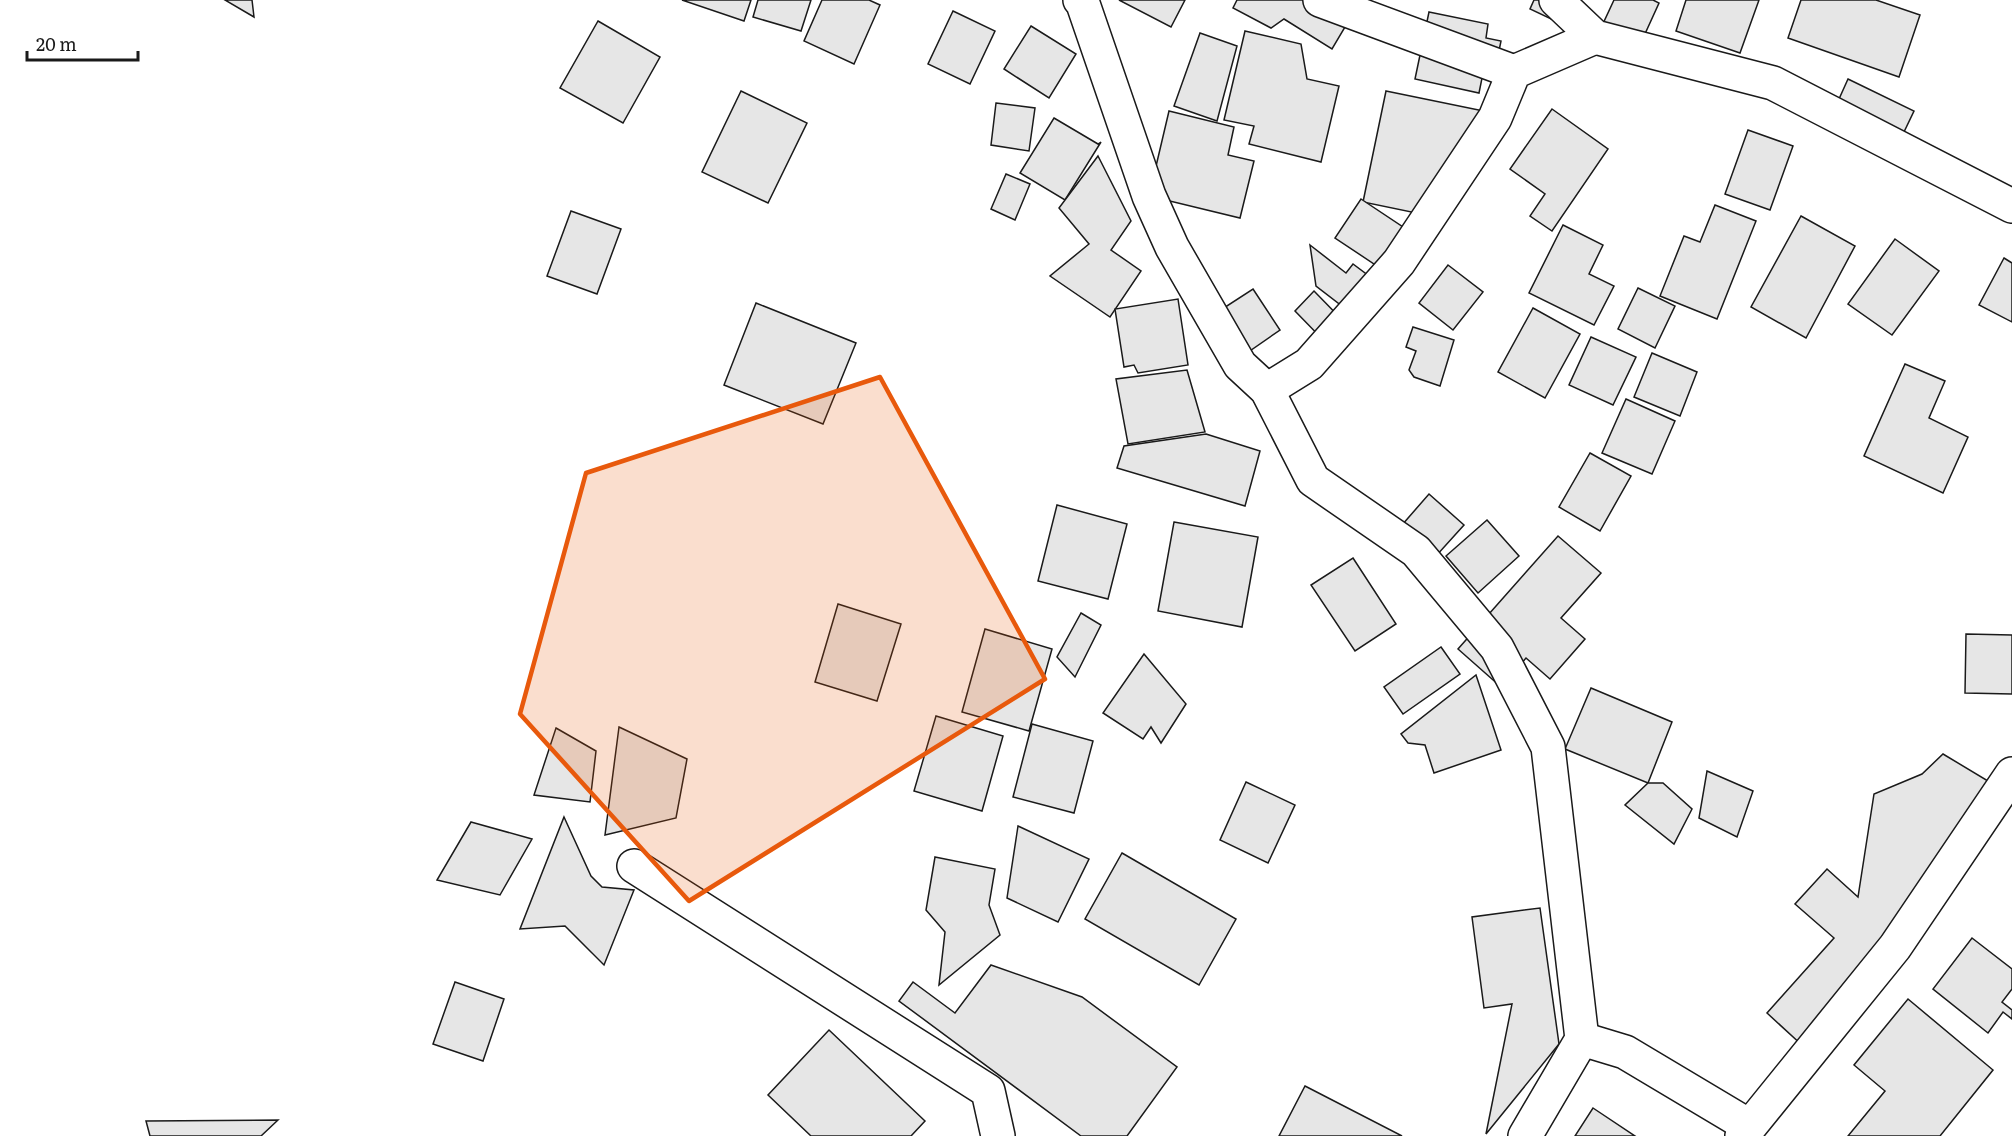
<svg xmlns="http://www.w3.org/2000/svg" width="2012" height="1136" font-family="Literata,serif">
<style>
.building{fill:#e6e6e6;stroke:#1a1a1a;stroke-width:1.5}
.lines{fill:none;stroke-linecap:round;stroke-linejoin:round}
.street-casing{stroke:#1a1a1a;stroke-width:36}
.secondary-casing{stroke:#1a1a1a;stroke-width:36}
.street{stroke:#fff;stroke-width:33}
.secondary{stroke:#fff;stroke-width:33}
.marked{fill:#e8590c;fill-opacity:0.2;stroke:#e8590c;stroke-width:4.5;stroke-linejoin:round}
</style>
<rect width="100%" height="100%" fill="#fff"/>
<g class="building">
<path d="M225,0H252L254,17Z"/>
<path d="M682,0H751L744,21Z"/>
<path d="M758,0H811L801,31L753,17Z"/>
<path d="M822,0H869L880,5L854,64L804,41Z"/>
<path d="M1119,0H1185L1171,27Z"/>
<path d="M1237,0H1361L1332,49L1284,19L1271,28L1233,8Z"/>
<path d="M1534,0H1578L1566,26L1530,9Z"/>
<path d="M1614,0H1653L1659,3L1639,47L1601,28Z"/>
<path d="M1686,0H1759L1740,53L1676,31Z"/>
<path d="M1801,0H1876L1920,15L1899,77L1788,38Z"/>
<path d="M953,11L995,31L970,84L928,64Z"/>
<path d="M1429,12L1488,24L1486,38L1501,41L1493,80L1482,78L1479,93L1415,79Z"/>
<path d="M598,21L660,57L623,123L560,88Z"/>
<path d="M1031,26L1076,54L1049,98L1004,69Z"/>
<path d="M1245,31L1301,44L1307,79L1339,86L1321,162L1249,144L1254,126L1224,120Z"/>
<path d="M1200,33L1237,46L1217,121L1174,106Z"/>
<path d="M1848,79L1914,111L1891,159L1826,128Z"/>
<path d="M741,91L807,123L768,203L702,172Z"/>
<path d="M1386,91L1508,116L1445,219L1363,202Z"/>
<path d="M996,103L1035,108L1029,151L991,145Z"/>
<path d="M1552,109L1608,149L1552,231L1530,216L1545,194L1510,169Z"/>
<path d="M1169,111L1234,127L1228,155L1254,161L1240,218L1149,196Z"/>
<path d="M1054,118L1098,144L1101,142L1065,200L1020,173Z"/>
<path d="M1748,130L1793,146L1770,210L1725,194Z"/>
<path d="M1098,156L1131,221L1111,250L1141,271L1110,317L1050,276L1089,244L1059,208Z"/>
<path d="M1006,174L1030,184L1015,220L991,209Z"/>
<path d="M1361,199L1406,229L1380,268L1335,238Z"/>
<path d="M1715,205L1756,221L1717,319L1660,296L1684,236L1700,242Z"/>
<path d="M571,211L621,229L597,294L547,276Z"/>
<path d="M1801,216L1855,246L1806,338L1751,307Z"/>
<path d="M1563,225L1603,245L1589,274L1614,286L1594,325L1529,293Z"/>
<path d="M1895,239L1939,271L1892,335L1848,304Z"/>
<path d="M1310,245L1346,273L1353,264L1389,291L1364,323L1316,286Z"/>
<path d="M2004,258L2012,263V322L1979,305Z"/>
<path d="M1448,265L1483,292L1453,330L1419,303Z"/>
<path d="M1638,288L1675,306L1655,348L1618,329Z"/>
<path d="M1253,289L1280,330L1244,355L1216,313Z"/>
<path d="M1314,291L1351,329L1331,348L1295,311Z"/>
<path d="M1178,299L1188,365L1138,373L1134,365L1124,367L1115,309Z"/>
<path d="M756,303L856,343L823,424L724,385Z"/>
<path d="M1533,308L1580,334L1545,398L1498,372Z"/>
<path d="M1413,327L1454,340L1440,386L1414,377L1409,370L1416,351L1406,347Z"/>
<path d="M1591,337L1636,357L1613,405L1569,385Z"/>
<path d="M1652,353L1697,372L1680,416L1634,397Z"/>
<path d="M1905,364L1945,381L1929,418L1968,437L1943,493L1864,456Z"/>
<path d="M1187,370L1205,432L1128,444L1116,379Z"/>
<path d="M1626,399L1675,421L1652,474L1602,453Z"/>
<path d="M1206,434L1260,451L1245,506L1117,468L1124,446Z"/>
<path d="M1590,453L1631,476L1600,531L1559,507Z"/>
<path d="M1429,494L1464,525L1436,556L1402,525Z"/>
<path d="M1057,505L1127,524L1108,599L1038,581Z"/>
<path d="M1487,520L1519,556L1478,593L1446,556Z"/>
<path d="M1174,522L1258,537L1242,627L1158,611Z"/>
<path d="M1558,536L1601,573L1561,618L1585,639L1550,679L1526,658L1501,687L1458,649Z"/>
<path d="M1353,558L1396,624L1355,651L1311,585Z"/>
<path d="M838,604L901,624L877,701L815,682Z"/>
<path d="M1081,613L1101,625L1075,677L1057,657Z"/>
<path d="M985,629L1052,649L1029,731L962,712Z"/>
<path d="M1966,634L2012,635V694L1965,693Z"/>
<path d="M1441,647L1460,674L1403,714L1384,687Z"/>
<path d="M1144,654L1186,704L1161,743L1151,727L1143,739L1103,713Z"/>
<path d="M1476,675L1501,750L1434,773L1425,745L1408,743L1401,734Z"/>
<path d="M1591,688L1672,722L1648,783L1565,749Z"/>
<path d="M936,716L1003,736L982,811L914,791Z"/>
<path d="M1032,724L1093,741L1074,813L1013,797Z"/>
<path d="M619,727L687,759L676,818L605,835Z"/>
<path d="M556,728L596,751L590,802L534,795Z"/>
<path d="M1943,754L1993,784L1804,1047L1767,1013L1834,938L1795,904L1827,869L1858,897L1874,794L1922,774Z"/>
<path d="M1707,771L1753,791L1737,837L1699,818Z"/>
<path d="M1246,782L1295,805L1268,863L1220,840Z"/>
<path d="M1648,783H1663L1692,809L1674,844L1625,805Z"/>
<path d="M564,817L591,876L602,887L634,890L604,965L565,926L520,929Z"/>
<path d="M471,822L532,839L500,895L437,880Z"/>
<path d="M1018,826L1089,859L1058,922L1007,898Z"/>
<path d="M1122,853L1236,919L1199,985L1085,919Z"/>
<path d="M935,857L995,869L989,905L1000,935L939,985L945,932L926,910Z"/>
<path d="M1540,908L1559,1044L1486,1134L1512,1004L1484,1008L1472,917Z"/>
<path d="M1972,938L2012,969V989L2002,1002L2012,1010V1019L2003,1012L1988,1033L1933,989Z"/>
<path d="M991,965L1082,997L1177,1067L1127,1136H1081L899,1001L913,982L955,1013Z"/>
<path d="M455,982L504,999L483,1061L433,1044Z"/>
<path d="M1908,999L1993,1070L1940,1136H1848L1885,1091L1854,1065Z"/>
<path d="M829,1030L925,1121L911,1136H811L768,1095Z"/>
<path d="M1305,1086L1402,1136H1279Z"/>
<path d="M1593,1108L1635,1136H1575Z"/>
<path d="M278,1120L261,1136H150L146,1121Z"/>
</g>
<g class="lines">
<defs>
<g id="street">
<path d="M1080,0L1082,1L1149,196L1172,247L1240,365L1267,390L1313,480L1416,551L1497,648L1548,747L1582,1039L1525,1136"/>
<path d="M1320,0L1514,72"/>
<path d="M1556,0L1595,37L1773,83L2012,206"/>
<path d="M1267,390L1309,364L1399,262L1495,118L1514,72L1595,37"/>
<path d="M634,866L988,1091L998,1136"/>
<path d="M1582,1039L1625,1052L1749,1126"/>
</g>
<path id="secondary" d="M1742,1136L1895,947L2012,774"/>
</defs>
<use href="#street" class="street-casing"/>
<use href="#secondary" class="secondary-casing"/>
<use href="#street" class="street"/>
<use href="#secondary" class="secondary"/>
</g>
<path class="marked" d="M880,377L1045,679L689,901L520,714L586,473Z"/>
<path d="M27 51v9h111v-9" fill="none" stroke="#1a1a1a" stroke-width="3"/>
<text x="36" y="51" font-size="18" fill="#1a1a1a" stroke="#ffffff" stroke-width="4.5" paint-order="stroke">20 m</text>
</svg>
